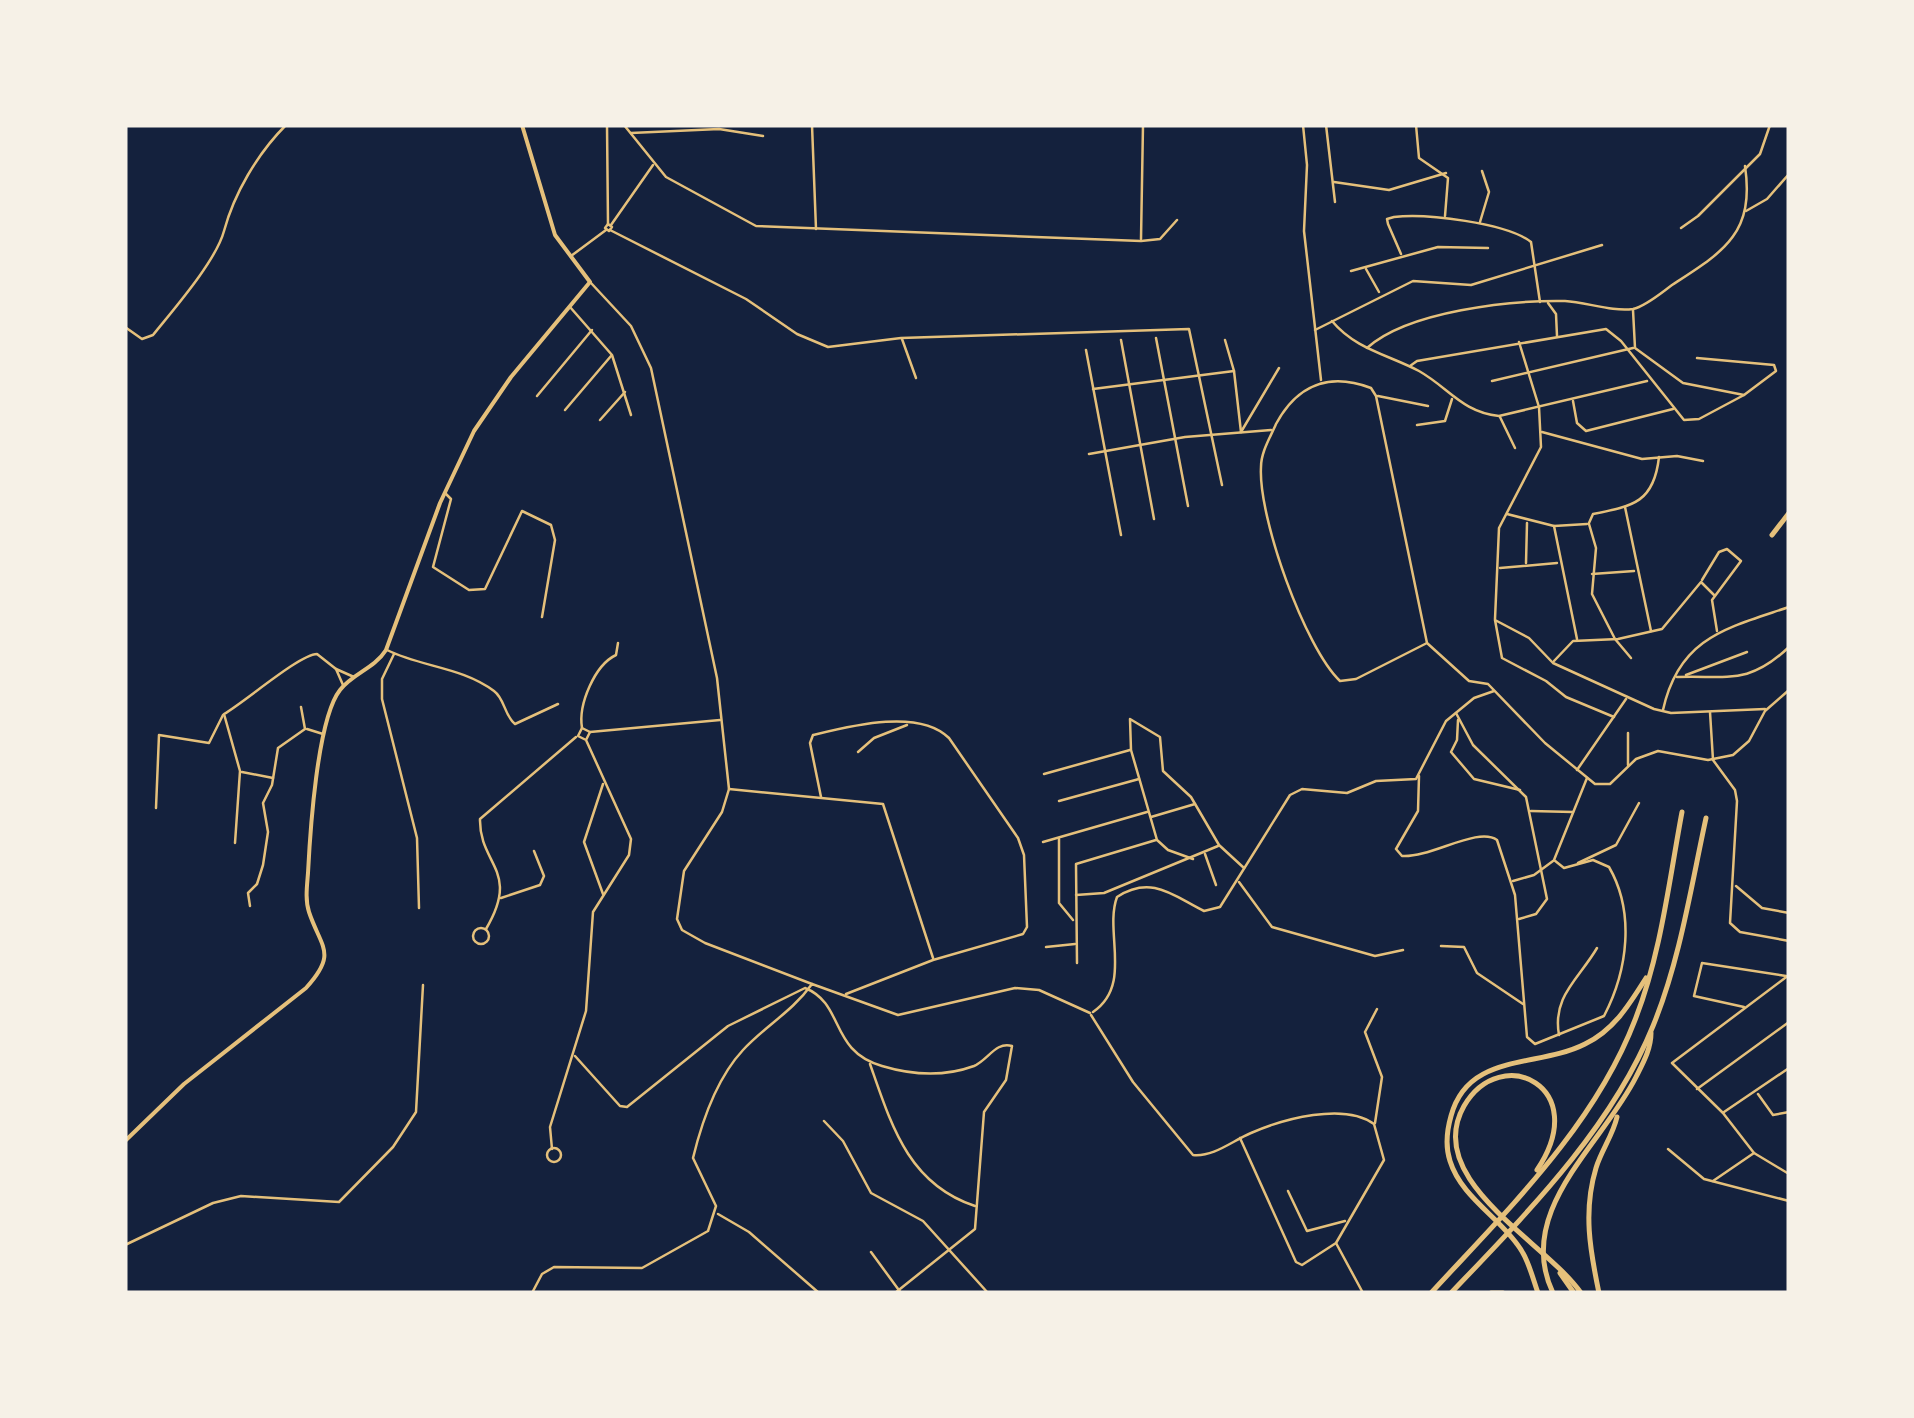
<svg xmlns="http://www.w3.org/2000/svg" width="1914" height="1418" font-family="'Golos Text',sans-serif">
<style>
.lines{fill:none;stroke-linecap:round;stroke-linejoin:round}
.minor{stroke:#e5c07b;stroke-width:2.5}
.tertiary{stroke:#e5c07b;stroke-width:2.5}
.secondary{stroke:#e5c07b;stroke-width:4}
.motorway{stroke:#e5c07b;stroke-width:5}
</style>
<rect width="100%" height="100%" fill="#14213d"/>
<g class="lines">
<g class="minor">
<path d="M607,125L608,224"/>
<path d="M624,125L666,177L756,226L1141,241L1160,239L1177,220"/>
<path d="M812,125L816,229"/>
<path d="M1303,125L1307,165L1304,231L1321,380"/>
<path d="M1326,125L1335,202"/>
<path d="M1416,125L1419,158L1448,178L1445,216"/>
<path d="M1464,125H1477"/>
<path d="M631,133L719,129L763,136"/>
<path d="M1334,182L1389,190L1446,173"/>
<path d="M1746,211L1767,199L1789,174"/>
<path d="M1480,222L1489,192L1482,171"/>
<path d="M608,224L612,227L609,231L605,228Z"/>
<path d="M611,225L653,165"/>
<path d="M1681,228L1698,216L1760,154L1770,125"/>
<path d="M610,230L746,299L797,334L828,347L901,338L1189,329L1222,485"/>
<path d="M1141,239L1143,125"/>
<path d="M1401,254L1388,224L1387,219L1394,217C1425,213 1507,223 1531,242L1540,302"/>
<path d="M571,256L606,230"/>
<path d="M1366,269L1379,292"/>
<path d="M1351,271L1438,247L1488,248"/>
<path d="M1548,303L1556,314L1557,336"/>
<path d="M570,307L612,355L631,415"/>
<path d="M1633,310L1635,348L1683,383L1744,395L1776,371L1774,365L1697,358"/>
<path d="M1332,321C1355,349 1389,355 1419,371C1449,388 1462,412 1499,416L1647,381"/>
<path d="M125,327L142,339L153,335C173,310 216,261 224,231C234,194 257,154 286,125"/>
<path d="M1315,330L1413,281L1471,285L1602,245"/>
<path d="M1156,338L1188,506"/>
<path d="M902,339L916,378"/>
<path d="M1121,340L1154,519"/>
<path d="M1225,340L1234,371L1241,432"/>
<path d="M1367,348C1408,311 1511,300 1565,301C1586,302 1612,312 1633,309C1646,306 1661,293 1672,285C1723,252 1755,234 1745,166"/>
<path d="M1086,350L1121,535"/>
<path d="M1410,366L1417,361L1606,329L1621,341L1684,420L1699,419L1744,395"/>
<path d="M1492,381L1633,348"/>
<path d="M1093,389L1234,371"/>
<path d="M537,396L592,330"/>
<path d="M1378,396L1428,406"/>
<path d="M1573,401L1577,423L1586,431L1673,409"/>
<path d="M565,410L611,356"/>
<path d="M1500,417L1515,448"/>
<path d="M600,420L625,392"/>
<path d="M1417,425L1445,421L1452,399"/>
<path d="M1241,432L1279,368"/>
<path d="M1542,432L1642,459L1677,456L1703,461"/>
<path d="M1089,454L1185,437L1271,430"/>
<path d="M445,493L451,499L433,567L469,590L485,589L522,511L551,525L555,540L542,617"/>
<path d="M1625,507L1651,631"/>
<path d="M1507,514L1554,526L1587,524"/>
<path d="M1589,523L1593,514C1634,506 1654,502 1659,457"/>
<path d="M1589,524L1596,548L1592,594L1615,639L1631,658"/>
<path d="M1554,526L1577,639"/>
<path d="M1526,563L1527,523"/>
<path d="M1500,568L1557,563"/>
<path d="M1592,574L1634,571"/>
<path d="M1702,580L1719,552L1727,549L1741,561L1712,600L1717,631"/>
<path d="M1495,619L1499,528L1541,447L1539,407L1519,342"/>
<path d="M1427,643L1356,679L1340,681C1305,648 1258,517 1261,467C1261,452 1270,438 1276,424C1297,385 1329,372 1371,388L1376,396L1427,643L1469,681L1488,684L1545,743L1595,784H1610L1636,759L1658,751L1708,760L1733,755L1749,741L1765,711L1789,690"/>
<path d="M387,650C421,667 462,667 494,691C505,699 504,715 515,724L558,704"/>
<path d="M394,654L382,679V699L417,838L419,908"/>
<path d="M1554,661L1573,641L1618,639L1662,629L1701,582L1714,595"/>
<path d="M1686,675L1747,652"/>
<path d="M1677,677C1727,675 1748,686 1789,647"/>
<path d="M343,685L336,669L354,677"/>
<path d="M1663,710C1679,637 1727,628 1789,607"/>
<path d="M1710,712L1713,760L1735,790L1737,801L1730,923L1740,932L1789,941"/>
<path d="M1456,713L1473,745L1526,797L1547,899L1536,914L1519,919"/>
<path d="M1614,717L1566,697L1546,681L1502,658L1495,620L1529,638L1553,663L1654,709L1671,713L1765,709"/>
<path d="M1458,720L1457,740L1451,752L1474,779L1520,790"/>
<path d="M582,728C578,704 595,665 616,655L618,643"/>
<path d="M307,729L323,734"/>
<path d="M590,732L720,720"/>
<path d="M1628,733V765"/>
<path d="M858,752L874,738L907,725"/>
<path d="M1577,770L1626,699"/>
<path d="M242,772L273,778"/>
<path d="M1044,774L1130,750"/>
<path d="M1419,776L1418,811L1396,849L1402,856C1431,858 1478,826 1497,840L1515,895L1527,1037L1535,1044L1604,1016C1628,970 1635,912 1609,867L1593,860L1564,868L1554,860L1587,778"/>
<path d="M729,789L883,804L933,958"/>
<path d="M821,797L810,743L813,735C850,726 919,708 949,738L1018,838L1024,855L1027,927L1023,934L933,960L846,994"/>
<path d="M1059,801L1139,779"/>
<path d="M156,808L159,735L209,743L223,715"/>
<path d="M1531,811L1573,812"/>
<path d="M1151,817L1195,804"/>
<path d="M1059,839V903L1073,920"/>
<path d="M1043,842L1147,812"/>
<path d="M235,843L240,771L224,714C245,702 300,654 317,654L336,669"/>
<path d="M1205,854L1216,885"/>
<path d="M1193,859L1168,850L1157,840L1131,750L1130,719L1160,737L1163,771L1191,797L1219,845L1244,868"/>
<path d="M1578,863L1616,845L1639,803"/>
<path d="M1513,881L1534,875L1553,861"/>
<path d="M1239,882L1272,927L1375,956L1403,950"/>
<path d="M1736,886L1762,908L1789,913"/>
<path d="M603,894L584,842L603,784"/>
<path d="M1076,895L1104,893L1218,846"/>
<path d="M501,898L540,885L544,876L534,851"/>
<path d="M250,906L248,893L257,884L263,865L268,832L263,803L272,785L278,748L305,729L301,707"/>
<circle cx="481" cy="936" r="8"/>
<path d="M486,929C521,870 479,865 480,819L576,737"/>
<path d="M1441,946L1464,947L1477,973L1523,1004"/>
<path d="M1046,947L1075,944"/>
<path d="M1077,963L1076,864L1156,840"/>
<path d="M1744,1007L1694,996L1702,963L1786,976"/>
<path d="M1093,1012C1133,985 1104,932 1117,897C1152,874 1175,897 1204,911L1220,907L1290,795L1302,789L1347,793L1376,781L1416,779L1446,721L1474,698L1494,691"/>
<path d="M1091,1015L1133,1082L1193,1155C1214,1157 1232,1141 1251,1133C1283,1119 1344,1102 1374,1124L1384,1160L1336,1243L1302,1265L1296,1262L1240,1138"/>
<path d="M1559,1035C1552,996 1579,979 1597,948"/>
<path d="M575,1056L620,1106L627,1107L728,1026L805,988C845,1004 829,1051 882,1066C912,1075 944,1077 974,1066C988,1060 996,1041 1012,1046L1006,1080L984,1112L975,1229L895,1293"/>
<path d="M870,1064C891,1124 908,1184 975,1206"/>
<path d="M1697,1089L1789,1022"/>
<path d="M1758,1094L1773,1115L1789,1112"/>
<path d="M1724,1112L1789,1068"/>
<path d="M824,1121L843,1141L871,1193L923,1221L988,1293"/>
<path d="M1375,1123L1382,1077L1365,1032L1377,1009"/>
<circle cx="554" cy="1155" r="7"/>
<path d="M552,1149L550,1127L586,1011L593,912L629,855L631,839L586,740L578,736L582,728L590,732L586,740"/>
<path d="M1668,1149L1704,1179L1789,1201"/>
<path d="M1754,1153L1723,1113L1672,1063L1789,975"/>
<path d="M1713,1181L1754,1153L1789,1174"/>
<path d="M1288,1191L1307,1231L1345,1221"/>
<path d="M718,1214L749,1232L819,1293"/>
<path d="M1336,1243L1363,1293"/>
<path d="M125,1245L213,1203L241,1196L339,1202L393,1147L416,1112L423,985"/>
<path d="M871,1252L901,1293"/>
<path d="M532,1293L542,1274L554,1267L642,1268L708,1231L716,1206L693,1158C702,1121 717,1078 743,1050C765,1026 792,1012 812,984L898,1015L1015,988L1039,990L1090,1013"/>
</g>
<path class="tertiary" d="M591,283L631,326L651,368L717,678L729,789L722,812L684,871L677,919L682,930L705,943L812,984"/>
<path class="secondary" d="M125,1141L184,1084L306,988C338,953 321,948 309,912C305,900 307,886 308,873C310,834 317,719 340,690C353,673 374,669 386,650L440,503L474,431L511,377L590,282L555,235L522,125"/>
<g class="motorway">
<path d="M1772,535L1789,513"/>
<path d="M1537,1170C1593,1087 1501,1042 1464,1106C1422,1180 1545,1241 1581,1293"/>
<path d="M1560,1273L1574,1293"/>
<path d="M1431,1293C1507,1210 1594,1127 1635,1020C1661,954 1669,881 1682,812"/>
<path d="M1451,1293C1527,1213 1611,1129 1653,1026C1680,960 1691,887 1706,818"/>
<path d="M1491,1293H1503"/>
<path d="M1538,1293C1532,1276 1528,1258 1517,1244C1496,1215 1461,1196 1450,1161C1445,1146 1447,1130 1451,1116C1468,1052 1538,1068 1585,1044C1614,1030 1629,1005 1646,978"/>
<path d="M1553,1293C1514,1211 1602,1145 1636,1077C1643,1063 1651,1049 1651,1033"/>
<path d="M1599,1293C1590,1250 1583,1211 1596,1168C1601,1151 1613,1135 1617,1117"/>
</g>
</g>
<rect width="1914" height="1418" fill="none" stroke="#f6f1e7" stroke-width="255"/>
</svg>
